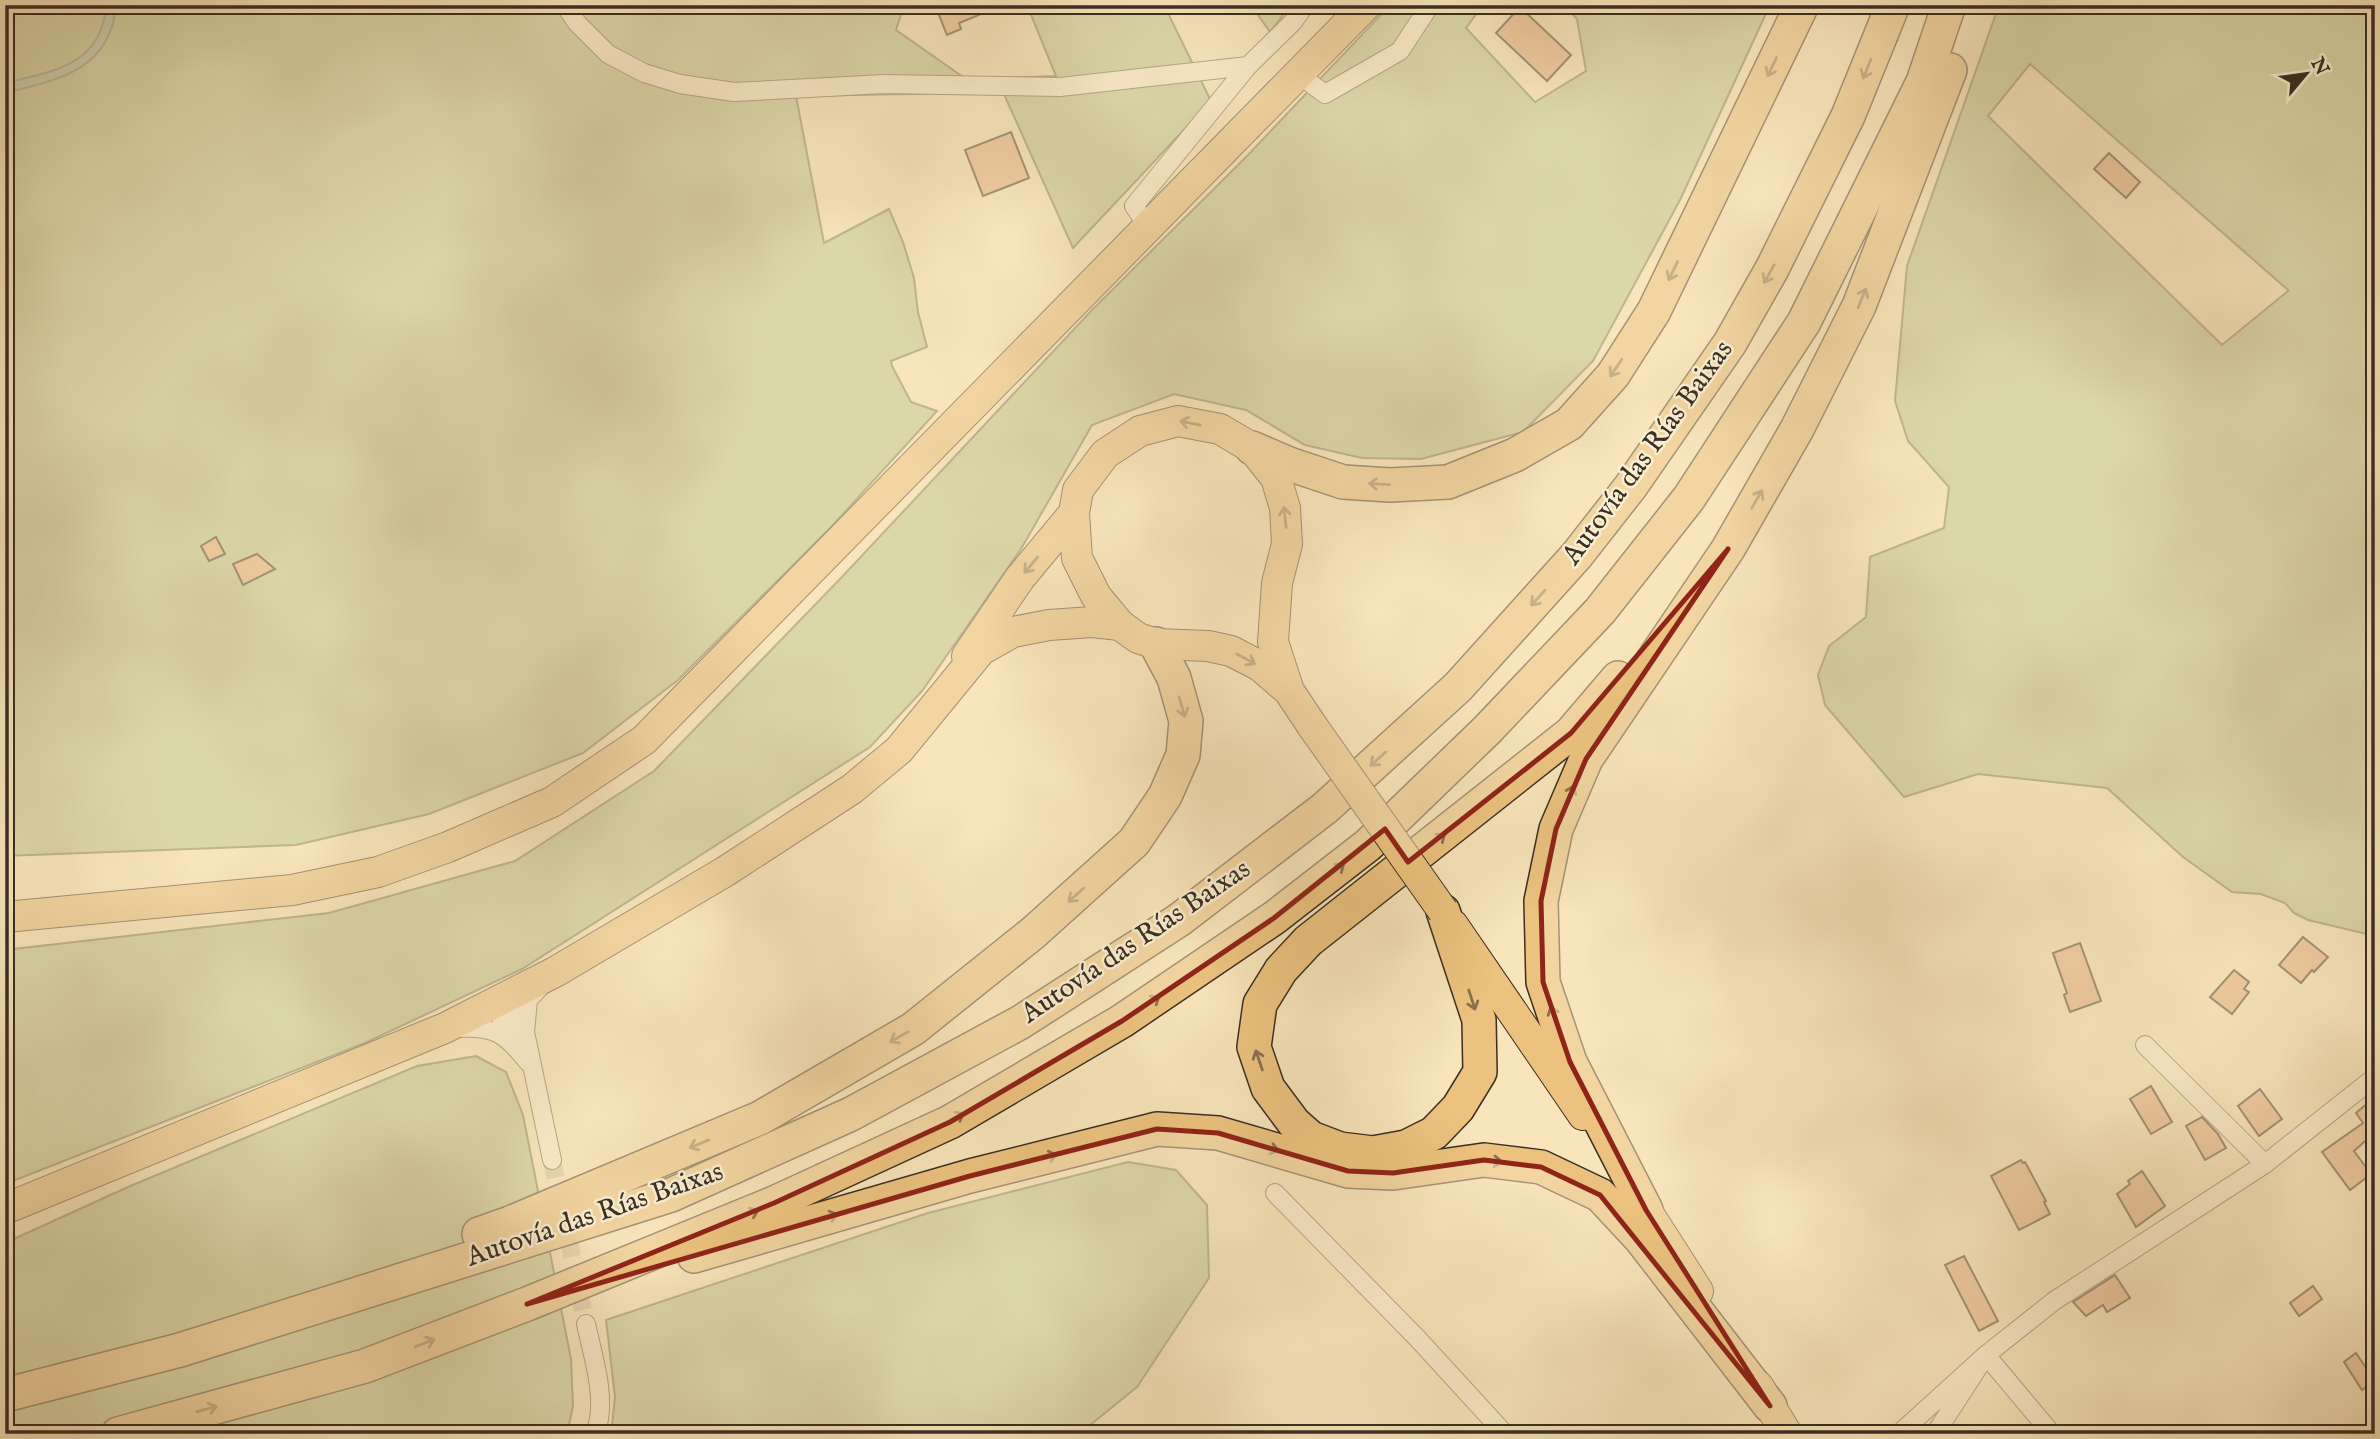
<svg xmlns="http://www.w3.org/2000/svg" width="2380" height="1439" font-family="'IM FELL English',serif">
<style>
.green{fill:#bbc592;stroke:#7a7a5a;stroke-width:2;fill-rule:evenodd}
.water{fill:#9dbfad;stroke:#758576;stroke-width:2}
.building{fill:#e7ae81;stroke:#3a2f23;stroke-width:2}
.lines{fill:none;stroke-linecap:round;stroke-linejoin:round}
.street-tunnel{stroke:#d2c19d;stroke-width:18;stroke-dasharray:18 9;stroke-linecap:butt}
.street-casing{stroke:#6a5c49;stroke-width:20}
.primary-casing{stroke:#3a2f23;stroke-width:32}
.highway-casing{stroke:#3a2f23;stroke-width:36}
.street{stroke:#faeed3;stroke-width:18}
.primary{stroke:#ecc27e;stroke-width:30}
.highway{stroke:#ecc27e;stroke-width:33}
.primary-bridge-casing{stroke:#3a2f23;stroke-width:32;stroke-linecap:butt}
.primary-bridge{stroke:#ecc27e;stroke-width:30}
.oneway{stroke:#8a714c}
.marked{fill:none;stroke:#8f2418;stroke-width:5;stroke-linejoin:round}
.labels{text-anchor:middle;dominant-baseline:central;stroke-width:5;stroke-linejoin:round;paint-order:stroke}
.street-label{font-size:28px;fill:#3a2f23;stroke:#faeed3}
</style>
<rect width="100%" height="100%" fill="#f8e5bb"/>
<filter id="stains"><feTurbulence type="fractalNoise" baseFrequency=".00286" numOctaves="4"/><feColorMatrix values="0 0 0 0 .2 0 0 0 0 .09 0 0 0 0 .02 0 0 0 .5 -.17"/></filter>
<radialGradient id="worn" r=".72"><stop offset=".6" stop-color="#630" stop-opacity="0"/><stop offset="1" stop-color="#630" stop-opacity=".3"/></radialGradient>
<g class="green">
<path d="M5,5H904L896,30L966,79L967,93L796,96L824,243L889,209L903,242L914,278L918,312L927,347L891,361L892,366L911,402L937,411L832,526L678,680L583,753L429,814L296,845L5,856Z"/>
<path d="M1027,5H1164L1211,101L1073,248L1003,92L1005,78L1056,76Z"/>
<path d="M1251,5H1291L1270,32Z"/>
<path d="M1390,5H1483L1466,28L1535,102L1586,71L1577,19L1566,7L1567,5H1770L1680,200L1593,361L1523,432L1421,459L1362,458L1305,445L1246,410L1174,394L1092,425L1021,549L922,691L870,747L522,969L365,1043L5,1184V950L329,913L515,861L654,771L841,578L1092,310L1248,155Z"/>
<path d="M1999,5H2375V936L2308,920L2294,913L2285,903L2261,894L2232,892L2183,857L2107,788L1978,774L1904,797L1825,705L1818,675L1829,646L1866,617L1870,557L1944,528L1949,487L1908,441L1895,401L1907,266ZM2030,64L2288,290V291L2222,345L1988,116Z"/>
<path d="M476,1056L506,1072L523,1115L571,1359L573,1406L567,1434H5V1243L128,1187L417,1066Z"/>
<path d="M1128,1162L1176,1170L1207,1205L1209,1278L1137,1387L1079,1434H611L615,1397L606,1320L928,1213Z"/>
</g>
<path class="water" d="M106,5H116C111,70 58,80 5,93V83C54,71 102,65 106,5Z"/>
<g class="building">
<path d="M935,5H1000L1001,6L959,23L961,29L947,35Z"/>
<path d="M1520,7L1571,55L1547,81L1496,33Z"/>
<path d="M1011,132L1029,178L983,196L965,150Z"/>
<path d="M2109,153L2140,182L2126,198L2094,169Z"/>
<path d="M216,537L225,554L209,561L201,546Z"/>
<path d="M257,554L275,569L243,585L233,564Z"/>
<path d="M2303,937L2328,957L2314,972L2312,970L2301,983L2279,965Z"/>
<path d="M2080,943L2101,1001L2070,1012L2064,995L2067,993L2053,953Z"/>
<path d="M2234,970L2249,982L2244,989L2249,992L2232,1014L2210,997Z"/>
<path d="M2151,1086L2172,1122L2151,1134L2130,1099Z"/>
<path d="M2260,1089L2282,1119L2259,1136L2238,1106Z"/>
<path d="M2375,1097V1139L2372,1135L2354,1151L2371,1174L2350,1190L2322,1152L2363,1123L2356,1113Z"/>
<path d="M2202,1117L2218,1134L2226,1148L2205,1160L2186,1126Z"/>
<path d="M2021,1160L2023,1163L2025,1162L2046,1201L2044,1202L2050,1214L2019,1230L1991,1176Z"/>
<path d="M2142,1171L2165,1206L2136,1227L2117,1194L2130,1184L2128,1181Z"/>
<path d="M1964,1256L1998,1321L1979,1331L1945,1265Z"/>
<path d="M2115,1275L2130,1298L2107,1312L2103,1305L2086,1316L2073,1302Z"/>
<path d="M2313,1286L2322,1299L2299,1316L2290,1303Z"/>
<path d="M2356,1353L2375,1381L2362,1390L2344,1362Z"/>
</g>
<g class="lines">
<path class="street-tunnel" d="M552,1160L586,1324"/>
<defs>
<g id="street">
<path d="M565,5L577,23L608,54L644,73L680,84L734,92L884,84L1060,87L1248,66L1293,22L1305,5"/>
<path d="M1298,74L1325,94L1400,51L1430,5"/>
<path d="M1148,227L1134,206L1248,66"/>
<path d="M541,986L528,1000L525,1032L552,1160"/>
<path d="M459,1028C498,1026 505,1035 529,1063"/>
<path d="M508,1038L499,1012V1000L510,1005L525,1032"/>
<path d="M2145,1045L2265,1164"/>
<path d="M1275,1193L1418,1339L1505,1434"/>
<path d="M586,1324C593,1357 608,1401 595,1434"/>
<path d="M1899,1434L1986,1355L2054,1301L2265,1164L2375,1077"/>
<path d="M1935,1434L1986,1355L2052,1434"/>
</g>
<g id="primary">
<path d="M967,656L1020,578L1074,513"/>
<path d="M1289,691L1273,642L1277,583L1287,544L1285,508L1276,478L1252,448L1220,429L1178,421L1140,431L1105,454L1078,490L1074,513L1077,558L1096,596L1120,625L1138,638L1156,644L1208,646L1231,651L1260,666L1289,691L1313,727"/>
<path d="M5,917L292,890L378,872L448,847L552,802L644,740L1366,5"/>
<path d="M1453,925L1583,1115"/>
<path d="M1634,1191L1698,1291"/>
<path d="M5,1209L445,1028L555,972L726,871L852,789L899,750L981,650L1013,632L1049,625L1092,622L1120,625"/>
<path d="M1758,1386L1787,1434"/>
</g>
<g id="highway">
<path d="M1252,448L1289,464L1343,482L1390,485L1448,482L1515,455L1569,424L1613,375L1654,311L1802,5"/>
<path d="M1443,911L1479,1020L1480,1072L1458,1108L1434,1133L1406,1147L1373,1153L1340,1149L1311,1138L1294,1123L1268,1088L1254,1047L1260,1004L1281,970L1308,941L1571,733L1618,678"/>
<path d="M1646,1210L1570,1062L1543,982L1541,901L1556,829L1586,759L1728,549L1797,429L1859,306L1950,70"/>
<path d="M479,1234L510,1223L760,1118L913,1029L1033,933L1134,842L1165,796L1183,755L1186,721L1174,678L1156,644"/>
<path d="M694,1256L970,1176L1157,1129L1218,1133L1348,1171L1393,1173L1484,1160L1541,1167L1600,1195L1641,1239L1770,1406"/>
<path d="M5,1395L180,1350L671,1195L851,1114L1021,1022L1179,920L1325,808L1458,687L1577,555L1631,486L1730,343L1772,269L1848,116L1893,5"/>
<path d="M118,1434L365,1366L527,1304L774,1203L950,1122L1122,1021L1274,918L1368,845L1487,730L1600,611L1689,498L1804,322L1923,82L1949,5"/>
</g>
</defs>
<use href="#street" class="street-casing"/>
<use href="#primary" class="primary-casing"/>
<use href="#highway" class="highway-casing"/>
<use href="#street" class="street"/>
<use href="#primary" class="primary"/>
<use href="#highway" class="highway"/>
<defs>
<path id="primary-bridge" d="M1313,727L1443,911"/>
</defs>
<use href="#primary-bridge" class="primary-bridge-casing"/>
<use href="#primary-bridge" class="primary-bridge"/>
</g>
<defs><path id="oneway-shaft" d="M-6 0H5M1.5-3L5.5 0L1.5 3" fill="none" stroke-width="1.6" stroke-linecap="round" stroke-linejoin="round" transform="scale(1.75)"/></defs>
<g class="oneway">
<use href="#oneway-shaft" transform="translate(1772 67) rotate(116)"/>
<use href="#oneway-shaft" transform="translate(1867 69) rotate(112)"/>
<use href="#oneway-shaft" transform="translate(1673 271) rotate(116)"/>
<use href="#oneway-shaft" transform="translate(1769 274) rotate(119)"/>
<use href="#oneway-shaft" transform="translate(1862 298) rotate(-68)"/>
<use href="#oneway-shaft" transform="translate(1616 368) rotate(124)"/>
<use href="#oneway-shaft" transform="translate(1190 423) rotate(-169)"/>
<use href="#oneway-shaft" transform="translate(1379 484) rotate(-177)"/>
<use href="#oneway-shaft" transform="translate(1757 499) rotate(-60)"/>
<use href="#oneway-shaft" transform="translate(1285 517) rotate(-96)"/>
<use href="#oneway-shaft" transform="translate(1031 565) rotate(130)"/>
<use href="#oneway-shaft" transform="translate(1538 598) rotate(132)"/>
<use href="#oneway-shaft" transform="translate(1246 659) rotate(28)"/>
<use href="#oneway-shaft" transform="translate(1182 707) rotate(74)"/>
<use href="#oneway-shaft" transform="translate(1378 759) rotate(138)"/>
<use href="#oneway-shaft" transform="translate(1570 795) rotate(-67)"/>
<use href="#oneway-shaft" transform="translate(1437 840) rotate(-38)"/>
<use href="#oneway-shaft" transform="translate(1336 870) rotate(-38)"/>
<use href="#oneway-shaft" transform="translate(1076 895) rotate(138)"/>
<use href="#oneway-shaft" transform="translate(1472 1000) rotate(72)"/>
<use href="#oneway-shaft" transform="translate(1151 1002) rotate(-34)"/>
<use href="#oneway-shaft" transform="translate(1554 1016) rotate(-109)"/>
<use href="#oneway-shaft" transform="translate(899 1037) rotate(150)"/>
<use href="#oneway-shaft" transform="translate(1259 1060) rotate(-109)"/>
<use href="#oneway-shaft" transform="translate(955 1118) rotate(-29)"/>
<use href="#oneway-shaft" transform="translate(699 1144) rotate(157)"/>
<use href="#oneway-shaft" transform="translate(1269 1148) rotate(17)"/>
<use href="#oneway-shaft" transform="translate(1047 1157) rotate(-14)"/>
<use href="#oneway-shaft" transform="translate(1492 1161) rotate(4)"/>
<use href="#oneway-shaft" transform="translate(749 1214) rotate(-22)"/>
<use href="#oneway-shaft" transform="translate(828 1217) rotate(-16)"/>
<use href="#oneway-shaft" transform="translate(425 1343) rotate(-21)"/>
<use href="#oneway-shaft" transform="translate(207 1409) rotate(-15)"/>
</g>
<path d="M0 0H2380V1439H0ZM1728,549L1586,759L1556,829L1541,901L1543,982L1570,1062L1646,1210L1770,1406L1600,1195L1541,1167L1484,1160L1393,1173L1348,1171L1218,1133L1157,1129L970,1176L527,1304L774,1203L950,1122L1122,1021L1274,918L1385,829L1408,862L1571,733Z" fill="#f8e5bb" fill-opacity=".55" fill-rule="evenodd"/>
<path class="marked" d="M1728,549L1586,759L1556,829L1541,901L1543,982L1570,1062L1646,1210L1770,1406L1600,1195L1541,1167L1484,1160L1393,1173L1348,1171L1218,1133L1157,1129L970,1176L527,1304L774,1203L950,1122L1122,1021L1274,918L1385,829L1408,862L1571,733Z"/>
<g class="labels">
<g class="street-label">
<text transform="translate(1648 453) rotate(-54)">Autovía das Rías Baixas</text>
<text transform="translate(1136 942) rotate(-34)">Autovía das Rías Baixas</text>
<text transform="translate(595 1215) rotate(-19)">Autovía das Rías Baixas</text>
</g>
</g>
<rect width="2380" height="1439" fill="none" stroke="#f8e5bb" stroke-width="28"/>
<rect x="7" y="7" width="2366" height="1425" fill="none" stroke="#3a2f23" stroke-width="3.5"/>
<rect x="14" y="14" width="2352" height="1411" fill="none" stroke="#3a2f23" stroke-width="2"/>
<g transform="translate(2306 74) rotate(61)" stroke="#faeed3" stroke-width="5" paint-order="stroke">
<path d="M0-5L12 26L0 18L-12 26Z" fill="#3a2f23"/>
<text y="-10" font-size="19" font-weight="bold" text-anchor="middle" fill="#3a2f23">N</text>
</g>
<rect width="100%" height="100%" filter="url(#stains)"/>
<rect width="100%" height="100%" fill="url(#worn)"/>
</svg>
